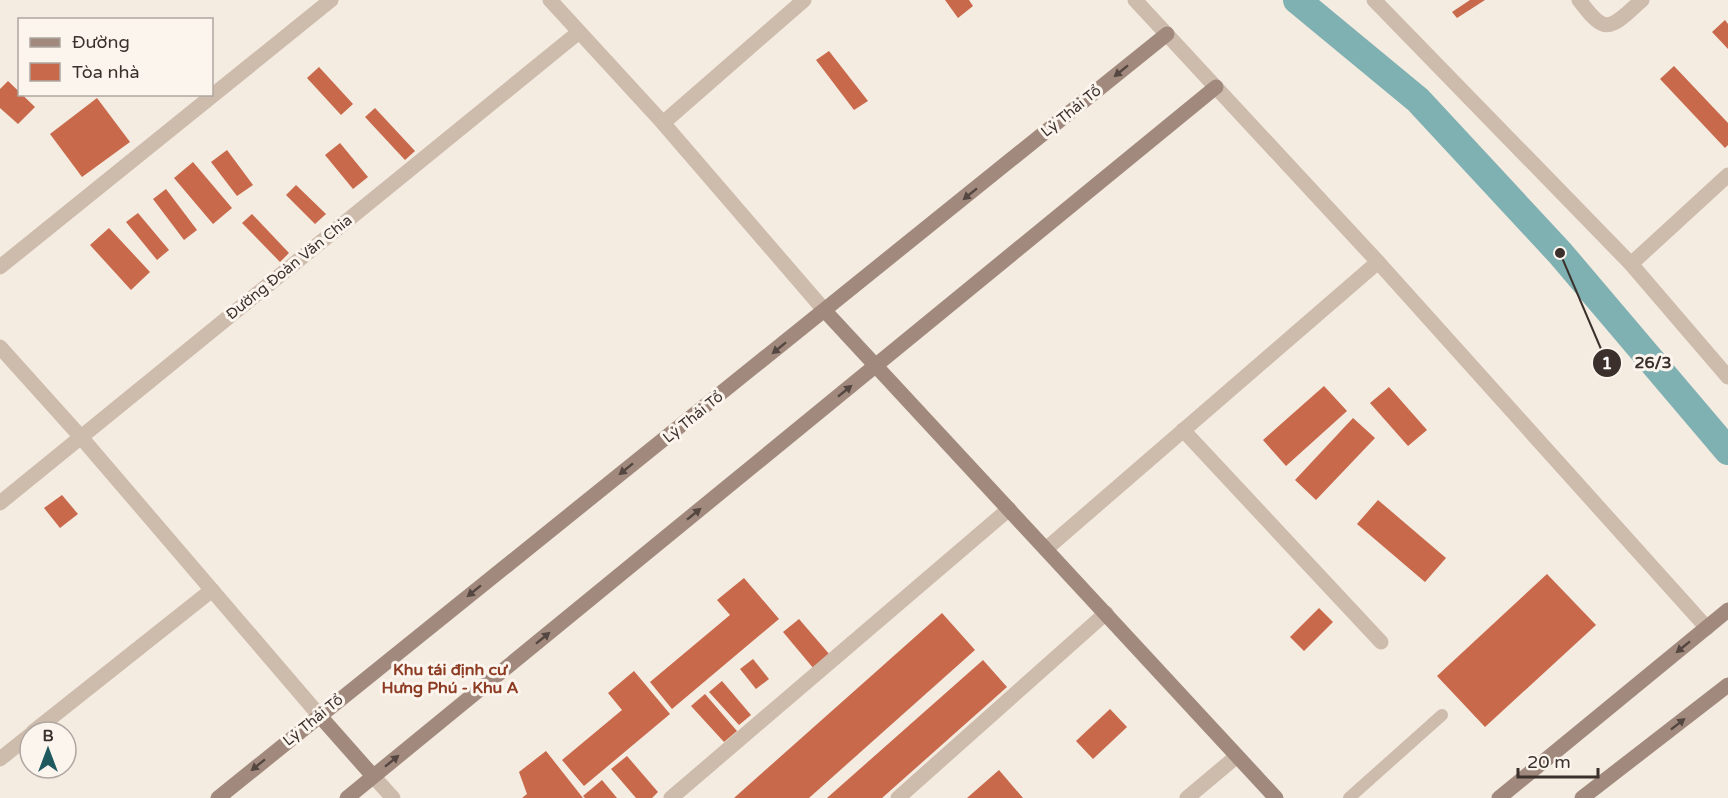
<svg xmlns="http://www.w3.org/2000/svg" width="1728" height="798" font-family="'Varela Round',sans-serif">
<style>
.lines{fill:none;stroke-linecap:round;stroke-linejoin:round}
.canal{stroke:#7fb0b2;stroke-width:28}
.building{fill:#c8694b}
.lane{stroke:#cdbbac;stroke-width:12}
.street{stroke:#cdbbac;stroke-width:15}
.secondary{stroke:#a18a7d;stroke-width:15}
.oneway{fill:#544640}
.labels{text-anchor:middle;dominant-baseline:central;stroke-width:6;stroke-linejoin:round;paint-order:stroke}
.street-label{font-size:15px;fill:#3b302b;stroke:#fbf5ee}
.neighbourhood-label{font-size:16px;font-weight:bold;fill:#8c3b22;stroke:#fbf5ee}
.leader{fill:none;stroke:#3b302b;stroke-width:2}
.callout-dot{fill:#3b302b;stroke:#fbf5ee;stroke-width:2}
.mark-label{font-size:18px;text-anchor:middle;font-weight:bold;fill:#fff}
.callout-label{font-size:16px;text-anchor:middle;font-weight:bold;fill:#3b302b;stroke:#fbf5ee;stroke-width:6;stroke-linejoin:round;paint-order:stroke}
</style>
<rect width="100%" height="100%" fill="#f4ebe1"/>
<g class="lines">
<path class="canal" d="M1297,0L1418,100L1560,253L1728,451"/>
</g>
<g class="building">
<path d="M945,0H969L973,6L958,18Z"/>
<path d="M1470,0H1485L1457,18L1452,12Z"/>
<path d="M1725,20L1728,24V49L1712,32Z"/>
<path d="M829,51L868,101L854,110L816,60Z"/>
<path d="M1674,66L1728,123V145L1725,148L1660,79Z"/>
<path d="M319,67L353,104L341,115L307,78Z"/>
<path d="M8,81L35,107L18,124L0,108V89Z"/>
<path d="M97,98L130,142L82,177L50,134Z"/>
<path d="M375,108L415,151L405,160L365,117Z"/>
<path d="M340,143L368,177L353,189L325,155Z"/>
<path d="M227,150L253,185L237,196L211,162Z"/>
<path d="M193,162L232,208L213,224L174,178Z"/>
<path d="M296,185L326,214L315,224L286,195Z"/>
<path d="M166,189L197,230L184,240L153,199Z"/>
<path d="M138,213L169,250L157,260L126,222Z"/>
<path d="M252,214L289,253L280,262L242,223Z"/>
<path d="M109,228L150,272L131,290L90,245Z"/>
<path d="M1324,386L1347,411L1286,466L1263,440Z"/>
<path d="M1389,387L1427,430L1408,446L1370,403Z"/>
<path d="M1353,418L1375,438L1316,500L1295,480Z"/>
<path d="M62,495L78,514L60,528L44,508Z"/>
<path d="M1378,500L1446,558L1425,582L1357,524Z"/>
<path d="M1547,574L1596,625L1485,727L1437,676Z"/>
<path d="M744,578L779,619L672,709L650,682L730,615L717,600Z"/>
<path d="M1319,608L1333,622L1304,651L1290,637Z"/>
<path d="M942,613L975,650L809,798H734Z"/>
<path d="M799,619L830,655L814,669L783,632Z"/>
<path d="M753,659L769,679L756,689L740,669Z"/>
<path d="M983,660L1007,687L882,798H827Z"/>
<path d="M634,671L670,714L584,786L562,760L622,710L608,693Z"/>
<path d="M722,681L751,715L739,725L709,692Z"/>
<path d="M705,694L737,731L724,742L691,706Z"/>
<path d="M1110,709L1127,727L1093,759L1076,741Z"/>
<path d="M546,751L583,798H522L527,794L519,772Z"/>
<path d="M627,756L658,792L652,798H636L611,769Z"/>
<path d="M999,770L1023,798H967Z"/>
<path d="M602,780L617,798H585L583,796Z"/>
</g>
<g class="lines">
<path class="lane" d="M1349,798L1442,715"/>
<g class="street">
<path d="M550,0L663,123L825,311"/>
<path d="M1135,0L1378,262L1707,628"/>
<path d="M1374,0L1631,264L1728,377"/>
<path d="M1579,0C1585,7 1594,21 1603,24C1615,29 1633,7 1642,0"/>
<path d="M663,123L804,0"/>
<path d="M1631,264L1728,175"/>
<path d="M0,267L331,0"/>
<path d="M0,347L80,436L319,715"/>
<path d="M1183,430L1381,642"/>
<path d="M0,503L579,32"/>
<path d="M1046,549L1378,262"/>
<path d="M33,732L212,590"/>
<path d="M0,759L30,735"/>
<path d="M373,776L393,798"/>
<path d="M671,798L1009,509"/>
<path d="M898,798L1106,613"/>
<path d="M1187,798L1237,756"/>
</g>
<g class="secondary">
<path d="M825,311L1276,798"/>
<path d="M319,715L373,776"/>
<path d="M218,798L1167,34"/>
<path d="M347,798L1216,87"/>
<path d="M1499,798L1728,610"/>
<path d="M1582,798L1728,685"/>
</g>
</g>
<defs><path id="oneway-solid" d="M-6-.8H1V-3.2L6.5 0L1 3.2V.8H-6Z" transform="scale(1.5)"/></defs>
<g class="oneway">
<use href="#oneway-solid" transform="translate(1121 71) rotate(141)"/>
<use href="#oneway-solid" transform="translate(970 194) rotate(141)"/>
<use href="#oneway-solid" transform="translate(779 348) rotate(141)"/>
<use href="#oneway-solid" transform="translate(845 391) rotate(-39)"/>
<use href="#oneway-solid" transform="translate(626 469) rotate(141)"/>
<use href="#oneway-solid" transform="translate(694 514) rotate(-39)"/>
<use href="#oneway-solid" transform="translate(474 591) rotate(141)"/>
<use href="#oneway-solid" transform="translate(543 638) rotate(-39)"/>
<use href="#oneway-solid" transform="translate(1683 647) rotate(141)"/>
<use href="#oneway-solid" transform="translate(1678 724) rotate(-38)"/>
<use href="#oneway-solid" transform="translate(392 761) rotate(-39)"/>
<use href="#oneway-solid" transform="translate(258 765) rotate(141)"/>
</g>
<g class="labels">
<g class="street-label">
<text transform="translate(1071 111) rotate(-39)">Lý Thái Tổ</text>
<text transform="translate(289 267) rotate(-39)">Đường Đoàn Văn Chia</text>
<text transform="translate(693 417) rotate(-39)">Lý Thái Tổ</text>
<text transform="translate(313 720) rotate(-39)">Lý Thái Tổ</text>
</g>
<g class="neighbourhood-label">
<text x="450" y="670">Khu tái định cư<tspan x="450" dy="18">Hưng Phú - Khu A</tspan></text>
</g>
</g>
<path class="leader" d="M1560 253L1607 363"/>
<g class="callout-dot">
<circle cx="1560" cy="253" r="6"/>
<circle cx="1607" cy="363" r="15"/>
</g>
<g class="mark-label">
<text x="1607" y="369">1</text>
</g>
<g class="callout-label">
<text x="1653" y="368">26/3</text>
</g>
<rect x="18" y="18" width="195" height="78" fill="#fbf5ee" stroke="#aea6a0" stroke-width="1.5"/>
<rect x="30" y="38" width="30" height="9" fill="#a18a7d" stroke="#aea6a0" stroke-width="1.5"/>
<text x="72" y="48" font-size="18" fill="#3b302b">Đường</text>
<rect x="30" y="63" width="30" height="18" fill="#c8694b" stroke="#aea6a0" stroke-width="1.5"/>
<text x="72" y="78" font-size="18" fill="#3b302b">Tòa nhà</text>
<g transform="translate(48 750)"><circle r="28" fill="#fbf5ee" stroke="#aea6a0" stroke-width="1.5"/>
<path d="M0-4.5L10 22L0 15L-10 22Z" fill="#1f5a5e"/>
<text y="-9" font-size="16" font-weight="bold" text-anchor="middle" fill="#3b302b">B</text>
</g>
<path d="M1518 768v9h80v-9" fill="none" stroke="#3b302b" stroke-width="3"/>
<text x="1527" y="768" font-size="18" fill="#3b302b" stroke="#fbf5ee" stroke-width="4.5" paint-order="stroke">20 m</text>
</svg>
